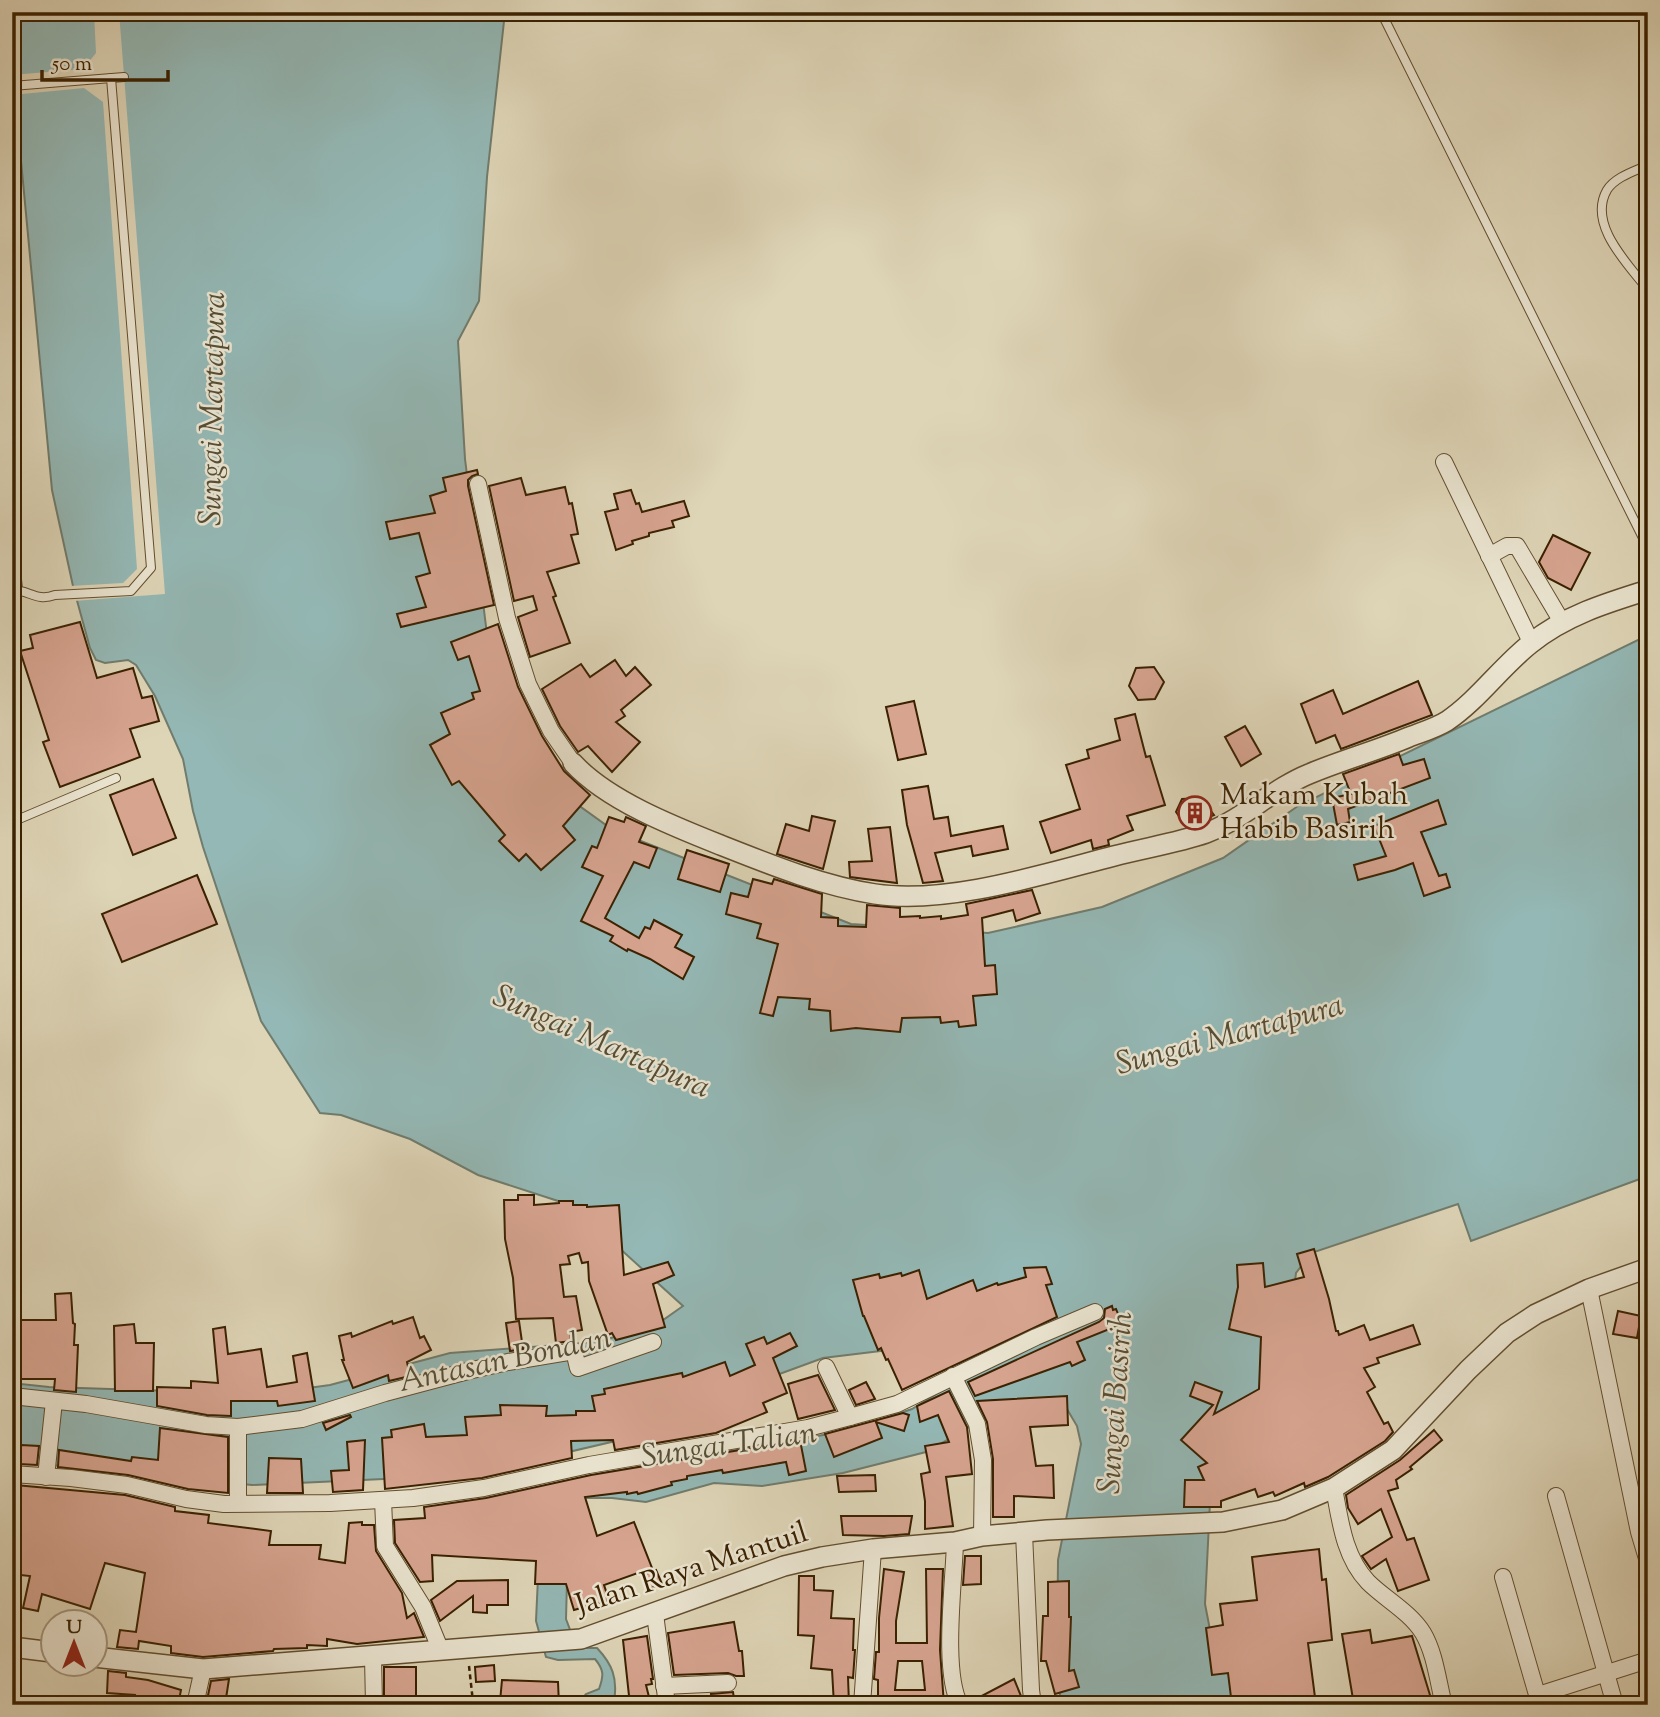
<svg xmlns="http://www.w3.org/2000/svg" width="1660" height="1717" font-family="'Sorts Mill Goudy',serif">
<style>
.water{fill:#94b8b5;stroke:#707c6d;stroke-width:2}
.pier{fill:#ded5b7}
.building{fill:#d7a490;stroke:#3a2101;stroke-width:2;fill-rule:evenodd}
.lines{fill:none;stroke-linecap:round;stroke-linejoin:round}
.service-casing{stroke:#634e2e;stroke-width:10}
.minor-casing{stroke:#634e2e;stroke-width:18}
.tertiary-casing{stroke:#634e2e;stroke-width:22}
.path{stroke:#3a2101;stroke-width:2.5;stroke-dasharray:5 3.5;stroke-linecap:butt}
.service{stroke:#eae4d0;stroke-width:8}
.minor{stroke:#eae4d0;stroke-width:16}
.tertiary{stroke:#eae4d0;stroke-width:19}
.labels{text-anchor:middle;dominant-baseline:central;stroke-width:5;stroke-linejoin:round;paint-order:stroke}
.poi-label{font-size:30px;fill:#3a2101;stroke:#eae4d0;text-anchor:start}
.street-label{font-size:30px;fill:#3a2101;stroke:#eae4d0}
.water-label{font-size:32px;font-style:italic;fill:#554e37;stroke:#eae4d0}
</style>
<rect width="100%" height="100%" fill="#ded5b7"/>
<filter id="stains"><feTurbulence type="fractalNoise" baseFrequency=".00286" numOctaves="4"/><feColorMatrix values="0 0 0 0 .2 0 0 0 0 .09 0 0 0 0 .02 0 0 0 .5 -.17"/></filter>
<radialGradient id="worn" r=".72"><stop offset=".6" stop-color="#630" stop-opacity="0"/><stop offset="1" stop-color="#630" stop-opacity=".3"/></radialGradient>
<path class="water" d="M12,12H505L487,177L479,301L458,341L465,459L493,682L549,784L613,830L851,924L988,933L1102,907L1223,858L1298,806L1648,635V1176L1471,1241L1458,1204L1311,1253L1296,1273L1293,1299L1301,1347L1211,1482L1205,1604L1210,1630L1254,1705H1061L1057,1667L1058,1560L1081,1444L1077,1426L1064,1404L1013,1402L926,1452L843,1473L762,1486L714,1483L646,1502L612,1498H585L567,1581L566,1619L577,1648H597C612,1664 618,1678 614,1701L605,1705H576L586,1694L599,1689C604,1675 604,1670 595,1659L558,1660L546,1657L536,1621L539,1556L599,1474L846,1431L912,1409L962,1378L965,1370L952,1355L897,1349L823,1358L752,1384L667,1429L470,1475L252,1485L12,1461V1383L49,1387L265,1394L330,1385L450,1353L597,1342L656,1325L683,1306L606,1236L558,1201L478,1175L410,1139L341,1115L320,1113L261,1021L203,847L193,811L183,759L155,696L136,665L128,660L105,663L96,660L90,648L73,586L52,490L12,65Z"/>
<path class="pier" d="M94,12H119L165,594L74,601L70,586L123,583L137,569L103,102L84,88L12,95V75L83,69L96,53Z"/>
<g class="building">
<path d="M477,470L478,474L472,476L468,480V486L494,605L401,627L397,614L426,607L416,577L430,573L419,533L390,539L386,522L435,513L430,496L446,491L443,478Z"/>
<path d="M521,478L526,495L565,487L569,504L572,503L578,534L571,535L579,563L547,572L556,596L553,597L570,643L530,657L518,617L537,610L533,596L514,601L489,486Z"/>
<path d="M631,490L636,504L639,503L642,512L684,501L689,516L672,521L674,527L649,533V536L632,541L633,544L616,550L605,512L618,509L614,494Z"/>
<path d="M1553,535L1590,553L1571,590L1548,578L1539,562Z"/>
<path d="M80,622L97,678L133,668L142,698L152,696L159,721L130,729L140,757L60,787L43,742L49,740L20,651L33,648L30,635Z"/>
<path d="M498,624L518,687L542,736L564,771L590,795L563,826L575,840L541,870L526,854L519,861L499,841L505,835L459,781L452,785L430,745L450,734L441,713L474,699L472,693L480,691L469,656L458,660L451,642Z"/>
<path d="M615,660L626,676L635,667L651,685L621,710L625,716L616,722L640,742L612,772L588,746L578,752L560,726L542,689L581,664L590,677Z"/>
<path d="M1154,667L1164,682L1155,699L1138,700L1129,686L1136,668Z"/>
<path d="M1418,681L1432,715L1341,749L1335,735L1316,743L1301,704L1333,690L1343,714Z"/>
<path d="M914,701L926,754L898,760L886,707Z"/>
<path d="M1135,714L1146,757L1150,756L1165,805L1127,816L1133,830L1108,840L1109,845L1093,849L1091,840L1051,853L1040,822L1080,809L1066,765L1089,758L1087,750L1120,740L1115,719Z"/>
<path d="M1245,726L1261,754L1241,766L1225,737Z"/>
<path d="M1399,754L1403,765L1424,759L1430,778L1348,809L1350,822L1337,825L1332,798L1351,794L1343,774Z"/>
<path d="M153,779L176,838L133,855L110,795Z"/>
<path d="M928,786L934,819L948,817L951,836L1003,826L1008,849L973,856L971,846L935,853L943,881L923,883L907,825L902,790Z"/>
<path d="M1201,798L1214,815L1186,826L1176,812L1182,799Z"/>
<path d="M1438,800L1446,824L1421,832L1439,876L1446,874L1450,887L1424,896L1413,863L1395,870L1358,880L1354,865L1386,856L1374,826Z"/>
<path d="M812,816L835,821L823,869L777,854L786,824L809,831Z"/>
<path d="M609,817L624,822L626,817L646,826L639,842L657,848L649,868L634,862L605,918L639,938L645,927L650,929L654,920L682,935L675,947L694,957L683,979L650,959L628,949L627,951L610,941L613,936L581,921L603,876L582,867L592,846L597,848Z"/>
<path d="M890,827L897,883L850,877L849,862L872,861L868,829Z"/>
<path d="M687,850L729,864L720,892L678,879Z"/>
<path d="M197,875L217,924L122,962L102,914Z"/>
<path d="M753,879L772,884L774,879L822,894L821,917L838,918V926L866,927L867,905L900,908V917L920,916V918L941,916V919L968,915L966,904L1032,890L1040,913L1016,921L1013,910L982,918L985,966L995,965L997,994L973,996L976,1025L959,1027L958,1021L941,1023L940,1017L902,1018L900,1032L856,1028L831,1031L830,1011L809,1009L810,999L778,997L773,1016L760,1013L778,944L757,938L761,924L726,914L731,893L748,897Z"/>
<path d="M518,1195H534V1205L559,1203V1201H573V1205H587V1207L619,1205L624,1275L668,1262L674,1275L653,1284L665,1327L616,1340L612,1333L608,1335L589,1281L588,1262L582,1263L579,1253L568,1256L570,1264L560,1265L564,1297L576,1296L582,1330L570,1332L571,1341L556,1343L553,1318L516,1319L513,1278L505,1239L504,1200H518Z"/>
<path d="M1314,1249L1329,1299L1336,1331H1338L1339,1335L1364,1325L1370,1340L1413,1325L1420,1344L1377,1358L1379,1363L1364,1368L1375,1387L1367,1392L1384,1424L1388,1422L1393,1432L1385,1441L1328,1477L1305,1487L1304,1483L1275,1496L1273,1492L1258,1497L1255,1489L1221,1501V1507H1184L1185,1480H1204L1198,1467L1207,1463L1181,1440L1213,1405L1190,1396L1195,1382L1222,1392L1214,1414L1259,1389L1261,1337L1229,1329L1238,1287L1237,1265L1263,1263L1265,1287L1304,1277L1297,1254Z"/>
<path d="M1046,1267L1052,1284L1046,1285L1057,1317L902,1390L888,1359L886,1360L881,1348L878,1350L864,1316H863L853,1280L879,1274L880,1278L901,1273L902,1276L919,1270L927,1299L973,1280L977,1291L997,1283L998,1285L1026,1277L1024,1268Z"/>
<path d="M71,1293L73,1323L75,1324L74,1345H78L76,1392L54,1390L55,1379H14L15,1320H56L55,1294Z"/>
<path d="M1112,1306L1113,1310L1116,1309L1122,1324L1077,1342L1085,1360L1072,1366L1070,1362L975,1396L968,1382L1099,1322L1104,1318L1105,1309Z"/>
<path d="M1618,1311L1641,1316L1637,1338L1613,1334Z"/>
<path d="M413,1317L420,1338L424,1336L431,1350L407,1362L410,1376L389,1381L388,1375L353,1388L342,1360H344L339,1336L351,1333L352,1337L392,1321L393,1324Z"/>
<path d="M519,1321L523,1349L510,1351L506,1323Z"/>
<path d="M134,1324L136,1343H154L153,1391H115L114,1326Z"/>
<path d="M225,1327L228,1354L261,1349L267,1387L297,1382L293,1356L307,1353L315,1401L278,1406L277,1401H231V1416L207,1415L157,1406V1387L191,1388V1381L218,1383L213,1329Z"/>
<path d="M790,1333L797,1346L773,1358L787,1393L763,1403L767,1412L716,1433L615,1450L613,1440L571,1441L572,1458L482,1478L385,1489L382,1438L392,1437L391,1430L424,1424L426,1437L467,1435L465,1417L501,1415L500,1405L547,1406L546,1416L576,1415V1411H595L592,1396L605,1394L604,1389L682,1373L683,1377L725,1362L730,1376L755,1365L746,1344L764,1337L767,1344Z"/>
<path d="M818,1375L835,1410L798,1419L788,1384Z"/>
<path d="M866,1382L875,1399L856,1405L849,1390Z"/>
<path d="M949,1391L967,1427L972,1474L946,1477L953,1526L925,1529V1501L921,1474L930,1472L925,1446L949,1442L938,1415L920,1422L917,1406Z"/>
<path d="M1067,1396L1068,1425L1030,1427L1036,1466L1053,1465L1054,1498L1014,1496V1517H993V1459L987,1422L977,1401Z"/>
<path d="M903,1413L909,1415L904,1431L876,1422L882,1438L834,1457L825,1434Z"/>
<path d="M350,1415L351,1417L326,1430L323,1423Z"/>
<path d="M160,1428L228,1437V1493L188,1489L128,1475L58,1467L59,1450L131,1461L132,1457L158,1460Z"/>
<path d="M1434,1430L1442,1440L1410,1467L1412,1469L1396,1480L1398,1488L1388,1491L1407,1540L1414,1538L1429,1580L1398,1591L1386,1559L1371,1569L1362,1556L1392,1537L1381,1509L1358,1524L1348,1508L1346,1495L1400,1460Z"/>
<path d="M365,1440L363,1490L333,1492L331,1471L349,1470L347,1442Z"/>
<path d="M800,1440L806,1471L789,1475L786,1462L723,1473L722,1470L687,1476V1479L671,1482L672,1485L638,1494L637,1492L627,1494V1492L585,1497L597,1536L634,1522L652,1568L604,1585L609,1600L574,1610L566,1584H535L536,1561L432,1555L433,1581L420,1582L395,1543L394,1520L425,1518L424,1507L486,1498L591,1475Z"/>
<path d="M21,1445L39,1446L37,1465L19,1464Z"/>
<path d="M269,1458L301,1459L303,1493H267Z"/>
<path d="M875,1475L876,1491L839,1492L837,1476Z"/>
<path d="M15,1485L125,1495L175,1507V1511L209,1515L208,1523L271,1531L269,1545H321L319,1559L345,1563L349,1523L362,1522V1525H374L376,1551L402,1593L407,1618L414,1613L424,1637L357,1644L327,1639V1646L307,1645V1648L274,1649L273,1651L203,1657L171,1653V1646L139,1641L138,1649L117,1647L120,1630L136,1632L145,1573L105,1563L90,1609L42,1594L38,1611L23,1608L30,1576L12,1574V1508Z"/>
<path d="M841,1516H912L909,1534L884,1536L843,1535Z"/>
<path d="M1319,1549L1322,1580L1326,1579L1332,1640L1308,1643L1316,1705H1232L1228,1673L1212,1675L1206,1628L1223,1625L1220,1604L1257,1600L1252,1557Z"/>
<path d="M965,1556H981V1584L963,1585Z"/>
<path d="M884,1569L904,1572L896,1621V1643H927L926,1569H943L940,1650L944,1705H878V1680L874,1679L876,1652H879V1618ZM898,1661H922L925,1690H895Z"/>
<path d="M656,1570L662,1584L649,1589L643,1575Z"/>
<path d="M799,1576H814V1590L833,1591L831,1618L854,1619L853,1650H855L853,1678L848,1677L849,1704L834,1705L832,1670L811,1668L814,1636L798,1635Z"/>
<path d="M508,1580V1605H487V1613L473,1612V1596L440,1621L431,1600L457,1581Z"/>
<path d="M1069,1581V1617H1071L1069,1671L1074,1670L1079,1687L1055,1694L1046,1661H1041L1043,1616H1048V1582Z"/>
<path d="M734,1622L739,1651H742L744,1676H736L728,1673L674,1675L668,1633Z"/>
<path d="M1370,1630L1372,1643L1412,1636L1433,1705H1354L1342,1634Z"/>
<path d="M647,1636L653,1679H651L652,1684L646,1685L651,1705H630L623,1640Z"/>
<path d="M494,1665L495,1681L476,1682L475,1667Z"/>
<rect x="384" y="1667" width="32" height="38"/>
<path d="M108,1671L126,1673V1677L148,1680L181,1690L178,1705H134L135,1695L107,1693Z"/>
<path d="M229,1679L225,1705H206L211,1681Z"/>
<path d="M1014,1679L1021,1696L1004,1705H970V1702Z"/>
<path d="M502,1680L558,1682L559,1705L500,1702Z"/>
<path d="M733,1692L735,1705H712L711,1694Z"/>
</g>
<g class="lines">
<defs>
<g id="service">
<path d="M1381,12L1648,548"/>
<path d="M12,86L124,77"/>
<path d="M1648,165C1635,171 1615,177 1607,190C1587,225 1629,265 1648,290"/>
<path d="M12,532L18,589"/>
<path d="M12,590C30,590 36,602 55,595L131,591L151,568L111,78"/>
<path d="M12,822L116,778"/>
</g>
<g id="minor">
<path d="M1444,462L1531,642"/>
<path d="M478,484L507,618L528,684L551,731L573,763"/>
<path d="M1489,556L1507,546H1517L1562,622"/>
<path d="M1589,1289L1639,1532L1648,1562"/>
<path d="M826,1367L850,1417"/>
<path d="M953,1376L977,1424L983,1460L982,1536"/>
<path d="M12,1396L86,1404L206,1425L238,1427L302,1419L385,1393L468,1371L508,1362L574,1351L578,1368L653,1342"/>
<path d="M12,1474L71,1478L127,1485L186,1499L224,1504L330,1503L413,1498L484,1488L589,1465L808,1428L850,1417L897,1404L1036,1337L1095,1312"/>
<path d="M46,1477L54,1401"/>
<path d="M1334,1488C1340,1520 1344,1557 1368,1582C1385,1599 1410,1612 1423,1633C1435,1653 1438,1682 1444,1705"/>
<path d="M1556,1496L1615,1705"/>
<path d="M383,1500L385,1546L423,1607L441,1651"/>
<path d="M238,1503V1427"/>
<path d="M1024,1533L1031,1690L1033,1705"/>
<path d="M955,1542C954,1582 942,1672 960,1705"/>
<path d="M1503,1577L1540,1705"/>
<path d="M655,1614L667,1705"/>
<path d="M373,1657L374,1705"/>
<path d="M664,1686L728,1683"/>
<path d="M1538,1695L1648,1660"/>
<path d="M195,1705L203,1669"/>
<path d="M862,1705L873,1549"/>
</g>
<g id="tertiary">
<path d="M573,763C608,801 675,827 723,846C771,865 823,886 875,894C947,905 1044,874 1114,856C1144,848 1177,843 1206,833C1244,819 1272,789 1309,774C1342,760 1376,751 1409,737C1422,732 1436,728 1447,721C1478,700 1501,667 1530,644C1564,616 1606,603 1648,590"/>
<path d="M12,1647L52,1652"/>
<path d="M94,1657L203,1669L581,1639L784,1566L822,1557L873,1549L955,1542L982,1536L1047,1530L1223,1522L1282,1510L1334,1488L1393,1450L1468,1370L1507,1333L1536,1314L1589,1289L1648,1268"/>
</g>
</defs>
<use href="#service" class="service-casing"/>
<use href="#minor" class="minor-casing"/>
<use href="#tertiary" class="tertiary-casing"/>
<path class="path" d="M469,1666L473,1702"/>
<use href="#service" class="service"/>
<use href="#minor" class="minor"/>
<use href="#tertiary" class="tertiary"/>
</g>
<defs>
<symbol id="building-ring" viewBox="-11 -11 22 22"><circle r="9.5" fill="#eae4d0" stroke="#8f2418" stroke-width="1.5"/><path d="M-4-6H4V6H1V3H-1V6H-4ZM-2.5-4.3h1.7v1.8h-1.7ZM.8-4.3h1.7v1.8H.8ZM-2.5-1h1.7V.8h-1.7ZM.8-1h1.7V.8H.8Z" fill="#8f2418"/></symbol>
</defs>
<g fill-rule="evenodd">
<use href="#building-ring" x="1176" y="794" width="38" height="38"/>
</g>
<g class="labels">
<g class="poi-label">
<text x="1220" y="796">Makam Kubah<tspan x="1220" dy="34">Habib Basirih</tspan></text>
</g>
<g class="street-label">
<text transform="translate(692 1570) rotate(-18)">Jalan Raya Mantuil</text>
</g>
<g class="water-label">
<text transform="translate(214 409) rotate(-89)">Sungai Martapura</text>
<text transform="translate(1230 1036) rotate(-15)">Sungai Martapura</text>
<text transform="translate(601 1043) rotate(24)">Sungai Martapura</text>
<text transform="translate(505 1361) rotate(-12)">Antasan Bondan</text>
<text transform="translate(1117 1403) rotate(-86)">Sungai Basirih</text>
<text transform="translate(729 1446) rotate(-8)">Sungai Talian</text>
</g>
</g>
<rect width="1660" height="1717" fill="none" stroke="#ded5b7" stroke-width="42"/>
<rect x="14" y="14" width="1632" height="1689" fill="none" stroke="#3a2101" stroke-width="3.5"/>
<rect x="21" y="21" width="1618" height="1675" fill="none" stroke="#3a2101" stroke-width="2"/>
<g transform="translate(74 1643)"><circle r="33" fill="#eae4d0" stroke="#a4967d" stroke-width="2"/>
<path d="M0-5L12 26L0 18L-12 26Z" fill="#8f2418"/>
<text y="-10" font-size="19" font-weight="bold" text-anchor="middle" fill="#3a2101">U</text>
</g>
<path d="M42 70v10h126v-10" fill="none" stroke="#3a2101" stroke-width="3.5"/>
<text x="52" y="70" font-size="21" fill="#3a2101" stroke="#eae4d0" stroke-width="5" paint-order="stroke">50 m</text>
<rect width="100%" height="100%" filter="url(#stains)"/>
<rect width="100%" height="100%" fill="url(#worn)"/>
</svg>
